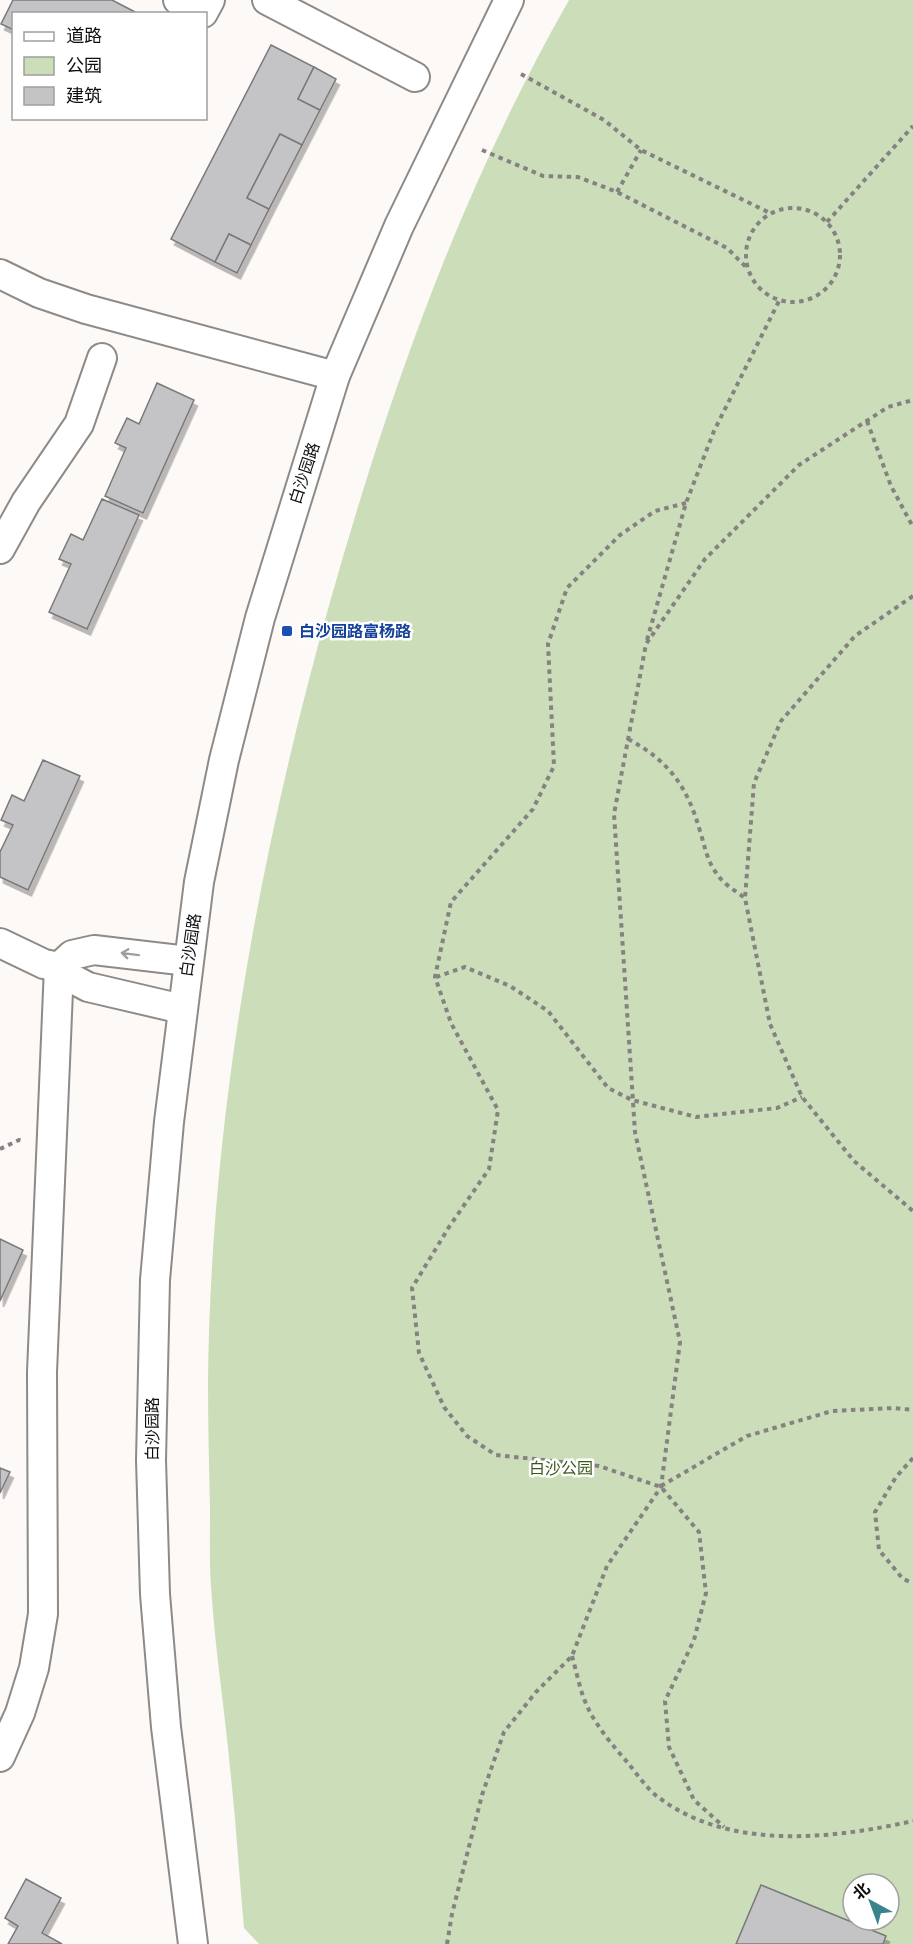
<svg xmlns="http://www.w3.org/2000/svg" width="913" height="1944" font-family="Inter,'Noto Sans SC',sans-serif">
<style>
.green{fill:#cbdeb9;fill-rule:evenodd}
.building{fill:#c4c4c7;stroke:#79797c;stroke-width:1.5;filter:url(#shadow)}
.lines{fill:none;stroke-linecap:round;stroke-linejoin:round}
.minor-casing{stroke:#8d8a88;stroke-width:32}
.path{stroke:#858281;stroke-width:4;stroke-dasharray:4.5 4.5;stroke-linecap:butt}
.minor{stroke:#fff;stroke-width:28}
.oneway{stroke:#9f9f9f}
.transit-dot{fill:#1a4fb4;stroke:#fff;stroke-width:2}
.labels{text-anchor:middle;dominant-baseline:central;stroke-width:5;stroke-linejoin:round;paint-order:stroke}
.street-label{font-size:16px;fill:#0f0e0e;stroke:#fff}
.transit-label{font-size:16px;font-weight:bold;fill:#164399;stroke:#fff;text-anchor:start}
.park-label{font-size:16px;fill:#3c571a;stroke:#fff}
</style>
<defs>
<filter id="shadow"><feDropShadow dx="3.5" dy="6" stdDeviation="0" flood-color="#0004"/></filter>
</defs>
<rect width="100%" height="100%" fill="#fdf9f7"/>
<path class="green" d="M569,0H913V1944H259L244,1928C239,1874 236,1821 230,1768C225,1712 216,1656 212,1599C209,1570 210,1539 210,1509C209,1466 208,1423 208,1380C211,1116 259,855 330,602C390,390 460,192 569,0ZM853,1884H889V1920H853Z"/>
<g class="building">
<path d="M13,0H112L139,14H14V30L1,24Z"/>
<path d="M271,45L314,67L298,99L320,110L302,145L280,134L247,198L269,209L251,245L229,234L215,262L171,239Z"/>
<path d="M314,67L336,79L320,110L298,99Z"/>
<path d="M280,134L302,145L269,209L247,198Z"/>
<path d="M229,234L251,245L237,273L215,262Z"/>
<path d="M157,383L194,400L143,513L105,496L126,448L115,443L127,418L139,424Z"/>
<path d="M102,499L139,515L87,629L49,612L71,564L59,559L71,534L83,540Z"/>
<path d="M43,760L80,776L28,890L0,877V852L13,825L1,820L12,795L24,801Z"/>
<path d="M0,1239L23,1250L0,1301Z"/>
<path d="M0,1468L10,1472L0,1493Z"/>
<path d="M26,1879L61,1898L42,1933L62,1944H8L18,1926L5,1918Z"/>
<path d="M761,1885L886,1936L883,1944H736Z"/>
</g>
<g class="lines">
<defs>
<g id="minor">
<path d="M178,0L203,13L210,0"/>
<path d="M267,0L415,77"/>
<path d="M0,274L39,293L86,309L335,376"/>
<path d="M0,549L26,502L79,424L102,358"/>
<path d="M0,943L44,964L59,967L71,978L88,987L182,1009"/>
<path d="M0,1757L20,1713L34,1668L43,1614L42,1372L59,967L72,955L94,950L188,961"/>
<path d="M193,1944L166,1727L155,1594L151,1460L155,1280L169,1122L199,882L224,760L260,618L335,376L399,226L509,0"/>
</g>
</defs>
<use href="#minor" class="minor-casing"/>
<g class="path">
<path d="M521,74L604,120L641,150L770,213"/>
<path d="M482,150L543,176L578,177L617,192L727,248L746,267"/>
<path d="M617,192L641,150"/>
<circle cx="793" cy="255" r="47"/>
<path d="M827,222L913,126"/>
<path d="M867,421L891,486L913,527"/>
<path d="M686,503L655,511L620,535L567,588L548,644L554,766L533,809L451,902L435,977L451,1023L498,1110L489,1169L449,1227L412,1288L419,1353L444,1407L467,1436L496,1455L599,1466L661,1487L699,1532L706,1593L694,1640L665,1701L669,1747L694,1800L724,1827"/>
<path d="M913,596L855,636L781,721L754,783L745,898L770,1024L802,1097L854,1161L913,1211"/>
<path d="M647,640L686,503L714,431L779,301"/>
<path d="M628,739C669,761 687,786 700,831C705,847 707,861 717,874C723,884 736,891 745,898"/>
<path d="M436,977L465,967L510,986L548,1011L608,1088L632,1100L696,1117L777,1108L802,1097"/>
<path d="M0,1149L19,1140L24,1141"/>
<path d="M913,1458L896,1477L875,1512L879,1550L903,1579L913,1583"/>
<path d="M661,1486L747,1436L832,1411L894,1408L913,1410"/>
<path d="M572,1656C577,1673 580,1692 588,1708C597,1727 614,1747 628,1763C637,1774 647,1789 658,1797C729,1851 832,1839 913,1821"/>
<path d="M447,1944L452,1914L482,1795L504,1732L536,1692L572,1656L607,1566L661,1487L680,1342L635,1132L614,814L646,644L705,559L799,465L888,407L913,400"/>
</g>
<use href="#minor" class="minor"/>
</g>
<defs><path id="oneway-shaft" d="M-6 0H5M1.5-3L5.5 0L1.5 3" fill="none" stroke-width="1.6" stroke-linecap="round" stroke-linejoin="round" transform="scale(1.5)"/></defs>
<use class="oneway" href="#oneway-shaft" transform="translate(130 954) rotate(-173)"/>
<rect class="transit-dot" x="281" y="625" width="12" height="12" rx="3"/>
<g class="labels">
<g class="street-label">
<text transform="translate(304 473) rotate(-72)">白沙园路</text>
<text transform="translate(190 945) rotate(-82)">白沙园路</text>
<text transform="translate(152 1429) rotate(-90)">白沙园路</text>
</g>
<g class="transit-label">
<text x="299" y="631">白沙园路富杨路</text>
</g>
<g class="park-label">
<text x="561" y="1468">白沙公园</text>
</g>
</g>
<rect x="12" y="12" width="195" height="108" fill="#ffffff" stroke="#9f9f9f" stroke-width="1.5"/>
<rect x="24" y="32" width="30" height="9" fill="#ffffff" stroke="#9f9f9f" stroke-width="1.5"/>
<text x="66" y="42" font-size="18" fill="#0f0e0e">道路</text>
<rect x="24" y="57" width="30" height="18" fill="#cbdeb9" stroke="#9f9f9f" stroke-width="1.5"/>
<text x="66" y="72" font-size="18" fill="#0f0e0e">公园</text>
<rect x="24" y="87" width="30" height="18" fill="#c4c4c7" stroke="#9f9f9f" stroke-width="1.5"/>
<text x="66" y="102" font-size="18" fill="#0f0e0e">建筑</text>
<g transform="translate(871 1902) rotate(319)"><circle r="28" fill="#ffffff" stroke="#9f9f9f" stroke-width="1.5"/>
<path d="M0-4.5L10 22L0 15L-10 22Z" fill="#3b838b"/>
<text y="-9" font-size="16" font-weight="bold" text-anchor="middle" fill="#0f0e0e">北</text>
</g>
</svg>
